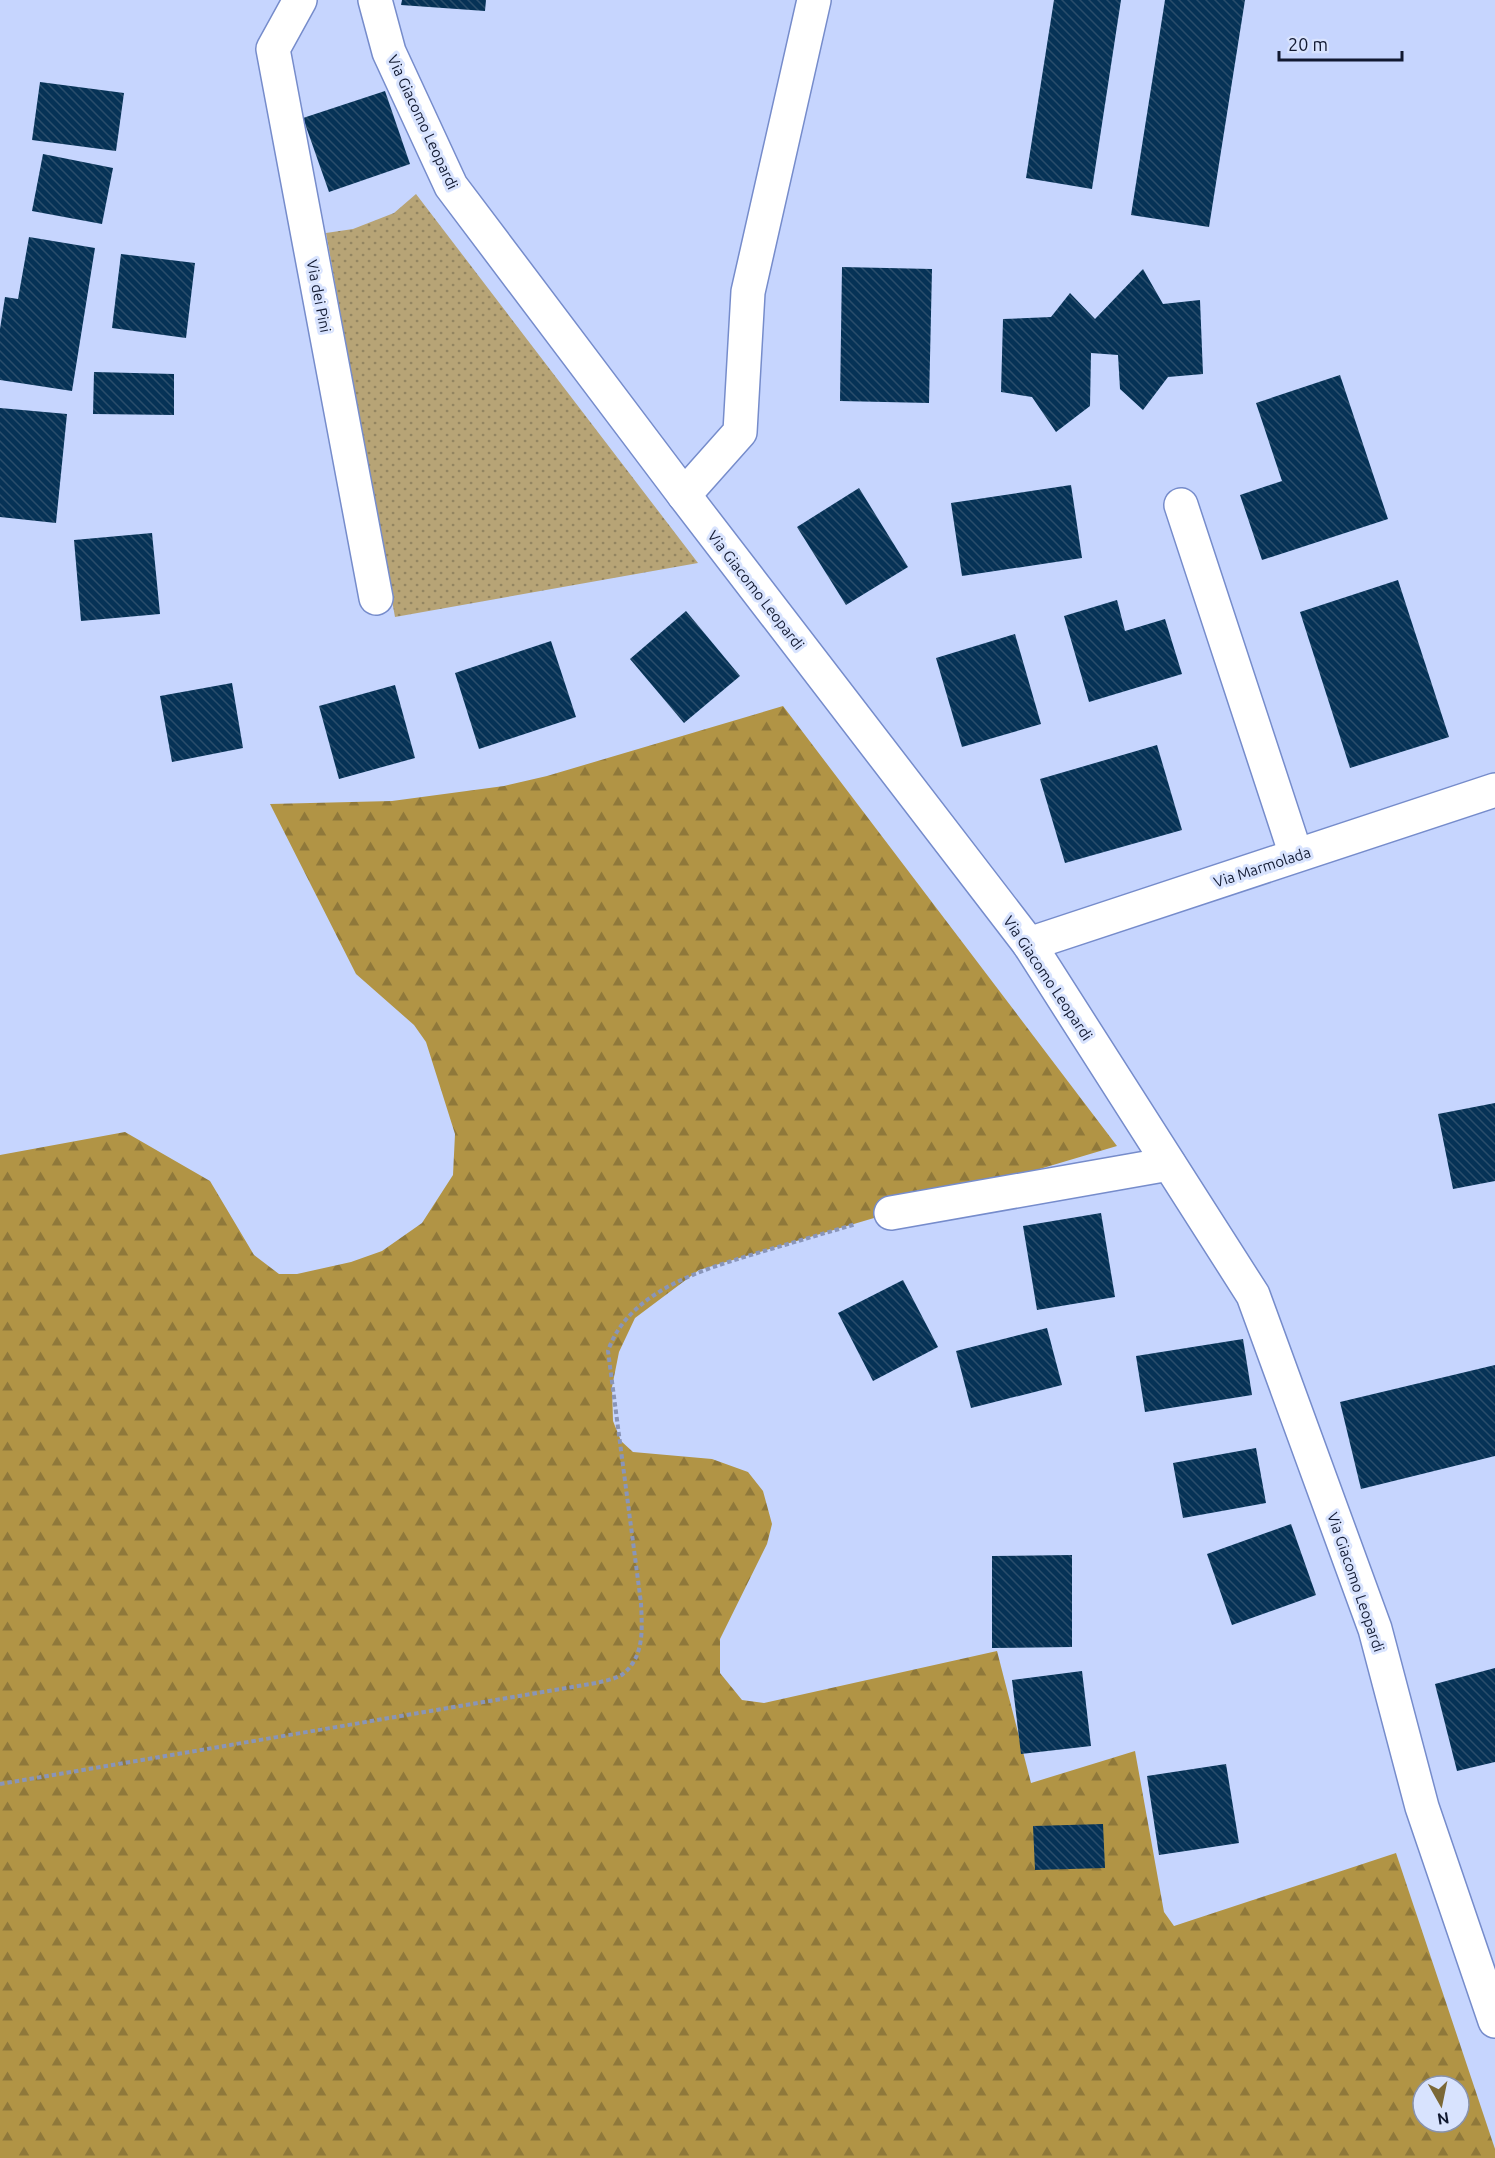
<svg xmlns="http://www.w3.org/2000/svg" width="1495" height="2158" font-family="Ubuntu,sans-serif">
<style>
.grass{fill:url(#grass-dots)}
.forest{fill:url(#forest-firs);fill-rule:evenodd}
.building{fill:url(#building-back-hatch)}
.lines{fill:none;stroke-linecap:round;stroke-linejoin:round}
.street-casing{stroke:#768ccb;stroke-width:36}
.path{stroke:#8995b9;stroke-width:4;stroke-dasharray:4.5 3;stroke-linecap:butt}
.street{stroke:#fff;stroke-width:33}
.labels{text-anchor:middle;dominant-baseline:central;stroke-width:6;stroke-linejoin:round;paint-order:stroke}
.street-label{font-size:15px;fill:#111931;stroke:#d8e3fe}
</style>
<defs>
<pattern id="grass-dots" width="8" height="8" patternUnits="userSpaceOnUse" patternTransform="scale(1.5)"><rect width="8" height="8" fill="#b7a476"/><path d="M2 2h.1M6 6h.1" fill="none" stroke="#938561" stroke-width="1.8" stroke-linecap="round"/></pattern>
<pattern id="forest-firs" width="22" height="20" patternUnits="userSpaceOnUse" patternTransform="scale(1.5)"><rect width="22" height="20" fill="#b19445"/><path d="M5 1l3.5 6h-7zM16 11l3.5 6h-7z" fill="#8f783a"/></pattern>
<pattern id="building-back-hatch" width="6" height="6" patternUnits="userSpaceOnUse" patternTransform="scale(1.5)"><rect width="6" height="6" fill="#063256"/><path d="M-1 5l2 2M0 0l6 6M5-1l2 2" fill="none" stroke="#2a4d6b"/></pattern>
</defs>
<rect width="100%" height="100%" fill="#c6d5fe"/>
<path class="grass" d="M416,194L698,563L395,617L326,233L353,229L394,213Z"/>
<path class="forest" d="M783,706L1117,1146L699,1270L635,1318L619,1352L612,1387L613,1421L621,1441L633,1452L712,1459L748,1472L763,1491L772,1524L767,1544L720,1639V1673L742,1700L764,1703L997,1651L1031,1783L1135,1751L1164,1912L1174,1926L1396,1853L1495,2149V2158H0V1155L125,1132L210,1181L254,1255L279,1274H297L351,1262L382,1251L422,1223L453,1175L455,1134L426,1042L414,1025L356,974L270,804L392,801L504,786L547,776ZM1423,2086H1459V2122H1423Z"/>
<g class="building">
<path d="M402,0H486L485,11L401,5Z"/>
<path d="M1054,0H1121L1092,189L1026,178Z"/>
<path d="M1165,0H1245L1209,227L1131,215Z"/>
<path d="M40,82L124,93L116,151L32,140Z"/>
<path d="M385,91L410,164L329,192L303,118Z"/>
<path d="M43,154L113,168L102,224L32,211Z"/>
<path d="M29,237L95,248L72,391L0,380V329L5,297L18,299Z"/>
<path d="M121,254L195,263L186,338L112,328Z"/>
<path d="M842,267L932,269L929,403L840,401Z"/>
<path d="M1143,269L1163,304L1200,300L1203,374L1168,377L1143,410L1120,389L1118,355L1091,353L1090,406L1056,432L1032,397L1001,392L1003,319L1051,317L1070,293L1095,319Z"/>
<path d="M94,372L174,374V415L93,414Z"/>
<path d="M1340,375L1388,519L1262,560L1240,495L1282,481L1256,403Z"/>
<path d="M0,408L67,414L56,523L0,517Z"/>
<path d="M1071,485L1082,558L962,576L951,503Z"/>
<path d="M859,488L908,567L846,605L797,527Z"/>
<path d="M152,533L160,614L81,621L74,540Z"/>
<path d="M1398,580L1449,737L1350,768L1300,612Z"/>
<path d="M1117,600L1125,631L1165,619L1182,674L1089,702L1064,616Z"/>
<path d="M686,611L740,676L684,723L630,659Z"/>
<path d="M1015,634L1041,724L962,747L936,658Z"/>
<path d="M551,641L576,717L479,749L455,673Z"/>
<path d="M232,683L243,748L172,762L160,696Z"/>
<path d="M395,685L415,758L339,779L319,706Z"/>
<path d="M1157,745L1182,830L1065,863L1040,779Z"/>
<path d="M1495,1103V1181L1453,1189L1438,1114Z"/>
<path d="M1101,1213L1115,1297L1037,1310L1023,1226Z"/>
<path d="M903,1280L938,1347L873,1381L838,1313Z"/>
<path d="M1047,1328L1062,1385L971,1408L956,1351Z"/>
<path d="M1243,1339L1252,1395L1145,1412L1136,1356Z"/>
<path d="M1495,1365V1456L1361,1489L1340,1402Z"/>
<path d="M1256,1448L1266,1503L1183,1518L1173,1463Z"/>
<path d="M1291,1524L1316,1595L1232,1625L1207,1554Z"/>
<path d="M1072,1555V1647L992,1648V1556Z"/>
<path d="M1495,1668V1762L1457,1771L1435,1684Z"/>
<path d="M1082,1671L1091,1746L1021,1754L1012,1680Z"/>
<path d="M1226,1764L1239,1843L1159,1855L1147,1776Z"/>
<path d="M1103,1824L1105,1868L1035,1870L1033,1826Z"/>
</g>
<g class="lines">
<defs>
<g id="street">
<path d="M300,0L273,49L376,598"/>
<path d="M375,0L389,52L451,186L684,495L1029,944L1253,1295L1375,1629L1422,1807L1495,2021"/>
<path d="M684,495L740,432L748,292L814,0"/>
<path d="M1181,505L1296,855"/>
<path d="M1029,944L1495,790"/>
<path d="M891,1213L1169,1164"/>
</g>
</defs>
<use href="#street" class="street-casing"/>
<path class="path" d="M0,1784L596,1683C604,1681 616,1679 623,1674C645,1656 642,1628 641,1603L608,1351C629,1289 708,1268 764,1251C795,1242 825,1233 856,1224"/>
<use href="#street" class="street"/>
</g>
<g class="labels">
<g class="street-label">
<text transform="translate(423 122) rotate(65)">Via Giacomo Leopardi</text>
<text transform="translate(319 296) rotate(79)">Via dei Pini</text>
<text transform="translate(756 590) rotate(52)">Via Giacomo Leopardi</text>
<text transform="translate(1262 867) rotate(-18)">Via Marmolada</text>
<text transform="translate(1048 978) rotate(56)">Via Giacomo Leopardi</text>
<text transform="translate(1356 1582) rotate(71)">Via Giacomo Leopardi</text>
</g>
</g>
<g transform="translate(1441 2104) rotate(171)"><circle r="28" fill="#d8e3fe" stroke="#8892ac" stroke-width="1.5"/>
<path d="M0-4.5L10 22L0 15L-10 22Z" fill="#7b6836"/>
<text y="-9" font-size="16" font-weight="bold" text-anchor="middle" fill="#111931">N</text>
</g>
<path d="M1279 51v9h123v-9" fill="none" stroke="#111931" stroke-width="3"/>
<text x="1288" y="51" font-size="18" fill="#111931" stroke="#d8e3fe" stroke-width="4.5" paint-order="stroke">20 m</text>
</svg>
